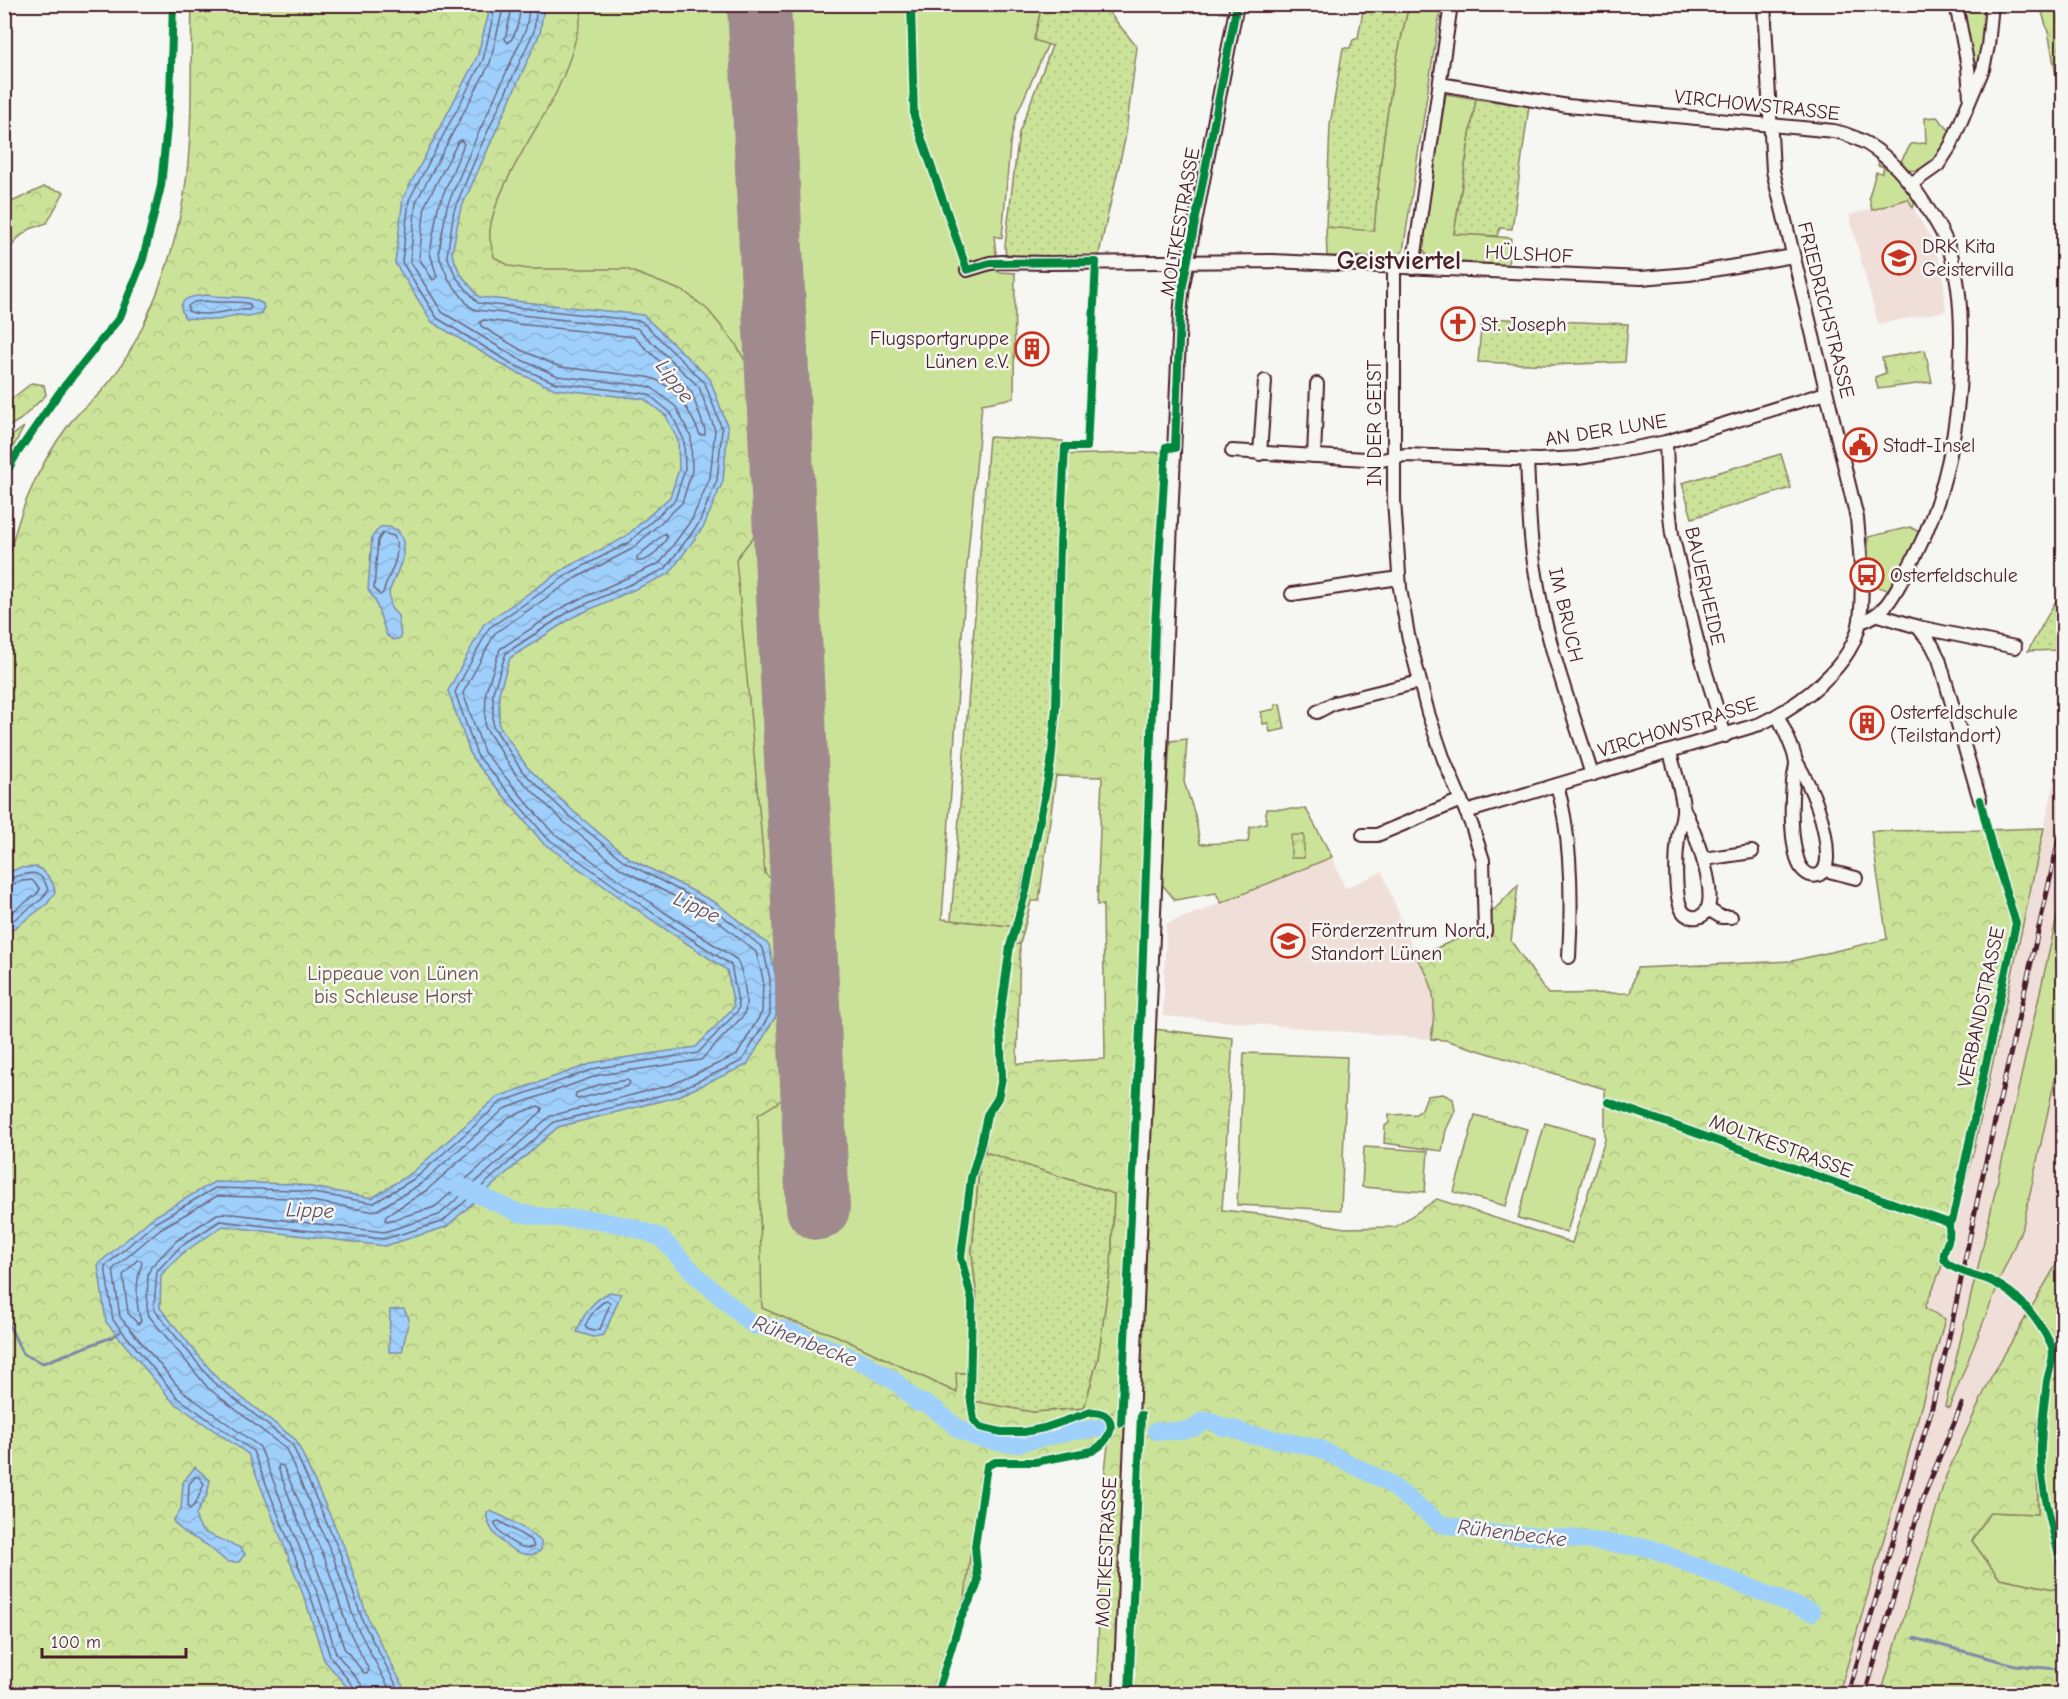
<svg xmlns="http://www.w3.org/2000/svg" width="2068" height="1699" font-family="'Comic Neue',sans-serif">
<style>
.built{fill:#f0dfd9}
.grass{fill:#cbe399;stroke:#8a8162;stroke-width:1.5}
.forest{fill:url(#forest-crowns);stroke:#8a8162;stroke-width:1.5}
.garden{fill:url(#garden-dots);stroke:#8a8162;stroke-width:1.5}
.water{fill:url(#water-waves);stroke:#7d89a8;stroke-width:1.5}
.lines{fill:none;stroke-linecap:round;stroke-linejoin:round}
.shore{stroke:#6c667f;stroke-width:1.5}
.stream{stroke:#7d89a8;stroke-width:3}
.river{stroke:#9fd0fc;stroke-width:18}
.runway{stroke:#a08a8e;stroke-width:64}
.minor-casing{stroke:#4a1f2b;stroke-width:16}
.minor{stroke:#f6f6f2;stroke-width:12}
.rail-casing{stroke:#4a1f2b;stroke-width:5}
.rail{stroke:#f6f6f2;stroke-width:3;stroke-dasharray:9;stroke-linecap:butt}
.cycleway-casing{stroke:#f6f6f2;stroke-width:11}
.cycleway{stroke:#00873e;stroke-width:8}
.labels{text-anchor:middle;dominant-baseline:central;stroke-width:5;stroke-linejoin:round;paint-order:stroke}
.street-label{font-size:20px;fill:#4a1f2b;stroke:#f6f6f2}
.poi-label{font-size:20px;fill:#4a1f2b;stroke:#f6f6f2;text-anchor:start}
.park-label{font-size:20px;fill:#6a5046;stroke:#f6f6f2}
.water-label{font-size:21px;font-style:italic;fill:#5f4b5f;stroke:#f6f6f2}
.district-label{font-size:26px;font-weight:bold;fill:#4a1f2b;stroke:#f6f6f2}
</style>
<defs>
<pattern id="forest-crowns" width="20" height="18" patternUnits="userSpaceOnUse" patternTransform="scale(1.5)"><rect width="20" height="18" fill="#cbe399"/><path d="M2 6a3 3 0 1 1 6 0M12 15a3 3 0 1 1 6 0" fill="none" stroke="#b0c284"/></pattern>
<pattern id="garden-dots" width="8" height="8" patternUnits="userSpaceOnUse" patternTransform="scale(1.5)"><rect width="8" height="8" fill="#cbe399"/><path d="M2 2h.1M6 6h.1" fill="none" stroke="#b0c284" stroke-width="1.8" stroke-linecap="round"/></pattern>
<pattern id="water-waves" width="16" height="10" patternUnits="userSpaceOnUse" patternTransform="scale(1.5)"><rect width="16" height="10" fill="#9fd0fc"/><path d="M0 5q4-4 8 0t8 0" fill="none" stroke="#8ab2d8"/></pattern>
</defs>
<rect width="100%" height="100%" fill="#f6f6f2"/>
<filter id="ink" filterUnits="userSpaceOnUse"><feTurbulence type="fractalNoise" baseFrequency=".0167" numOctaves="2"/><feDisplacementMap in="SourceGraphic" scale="12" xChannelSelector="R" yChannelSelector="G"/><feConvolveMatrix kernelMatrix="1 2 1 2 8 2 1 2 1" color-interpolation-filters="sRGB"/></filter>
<g filter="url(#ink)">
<g class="built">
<path d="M1908,199L1933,242L1943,273L1946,311L1878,324L1849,215Z"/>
<path d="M2063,742V890L1975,1278L1949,1408L2023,1226L2063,1042V1253L1991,1377L1946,1476L1881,1694H1839L1906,1462L1945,1319L1925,1308L1944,1261L1974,1149Z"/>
<path d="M1332,857L1345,888L1382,872L1416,957L1425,969L1431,982L1435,1009L1431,1039L1163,1016L1166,924L1248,893Z"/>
</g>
<g class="grass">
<path d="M544,5H1042L1034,39L1048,44L1016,116L1010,144L1002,238L994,236L998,272L1015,273L1014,398L982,404L967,564L942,919L1012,926L1015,931L1023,933L1020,944L1012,945L1004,1009L1001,1098L990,1115L985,1152L980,1160L972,1252L977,1299L974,1373H957V1393L845,1340L970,1541L973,1582L960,1611L934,1694L161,1275L460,273Z"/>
<path d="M1409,5H1441L1403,251L1394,257L1327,256L1326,227L1374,230C1380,154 1390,78 1409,5Z"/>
<path d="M1961,5H1990L1986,41L1975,82Z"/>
<path d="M1446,94L1476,99L1454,233L1511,238L1508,265L1430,260L1421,246Z"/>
<path d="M1937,117L1950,131C1943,147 1932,175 1909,170L1901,161L1911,144L1926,143L1925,118Z"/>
<path d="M1880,159L1912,196L1915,202L1913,208L1908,199L1872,210L1869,197L1876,172L1882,173L1884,167L1878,165Z"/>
<path d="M1910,527L1921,533L1888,590L1869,585L1868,537Z"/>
<path d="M1187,739L1184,782L1195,815L1200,844L1248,842L1250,827L1266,823V809H1306L1332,857L1221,903L1216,893L1175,900L1161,883L1170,741Z"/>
<path d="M2063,890V1042L2023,1226L1999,1281L1977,1272Z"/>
<path d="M1244,1053L1347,1057L1341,1210L1237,1205Z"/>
<path d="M1475,1115L1527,1129L1506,1206L1454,1192Z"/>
<path d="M1545,1123L1594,1137L1567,1232L1518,1218Z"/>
<path d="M1364,1147L1428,1151L1425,1192L1362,1187Z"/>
<path d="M1975,1278L1997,1288L1949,1408L1945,1406Z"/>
<path d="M2063,1375V1591L1999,1578L1972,1541L1990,1512L2038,1514L2036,1430L2049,1381Z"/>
</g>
<g class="forest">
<path d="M192,5H583C578,35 570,64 556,93C539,127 486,202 490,239C491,245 493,251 494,257L510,266L528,269H626L685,292L708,310L735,343L757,382L766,419L769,464L766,498L754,536L736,559L765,874C785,888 805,903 817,925C822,935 823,950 825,961C833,1007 822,1065 785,1097C777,1104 767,1109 758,1115L762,1308L794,1322L835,1335L957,1393L956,1373H974L973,1401L1033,1412L1084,1408L1098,1358L1111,1265L1114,1194L985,1152L990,1115L1001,1098L1004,1009L1012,945L1020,944L1017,1064L1105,1059L1103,905H1097L1102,777L1056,776L1039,901H1031L1023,933L1015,931L1048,762L1053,703L1054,575L1062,455L1164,452L1136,1027L1233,1038L1222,1210L1276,1216L1345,1228L1395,1227L1437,1199L1572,1243L1605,1140V1089L1445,1040L1431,1039C1436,1006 1437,984 1416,957L1473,932L1518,885L1511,941L1548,994L1630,993L1637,968L1792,961L1887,939L1871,831L1982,830L2044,828L1974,1149L1944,1261L1925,1308L1945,1319L1906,1462L1839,1694H1096L1105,1470L1112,1413L1086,1409L1107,1424L1105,1437C1078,1459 1021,1460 986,1463L973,1531L965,1597L937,1694H5V581C12,525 36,467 70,423C79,411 92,402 102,391C116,375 128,356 137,338C159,294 176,244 184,195C194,133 190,68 192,5Z"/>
<path d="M2040,5H2062L2063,9V115L2049,36Z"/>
<path d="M44,187L64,192L47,223L30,229L17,239L5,256V205Z"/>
<path d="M1925,350L1932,382L1878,389L1875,377L1886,373L1882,358Z"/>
<path d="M32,383L44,385L46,395L20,420L5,429V404Z"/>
<path d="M24,427L5,462V441Z"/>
<path d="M1280,704L1285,729L1270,732L1268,723L1263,724L1261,712L1275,709V705Z"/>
<rect x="1291" y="835" width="13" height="23"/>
<path d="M1443,1094L1453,1099L1455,1111L1446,1130L1442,1151L1384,1143L1385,1126L1389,1123V1115L1416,1114L1422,1109L1427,1096Z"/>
<path d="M2063,1253V1375L2044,1384L2036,1430L2038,1514L1990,1512L1972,1541L1999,1578L2063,1591V1694H1881L1946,1476L1991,1377Z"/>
</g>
<g class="garden">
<path d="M1042,5H1103L1137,47L1125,139L1098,258H1006L1005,246L1019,133L1052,46L1034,40Z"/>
<path d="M1364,5H1409C1390,79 1380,154 1374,231L1326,227L1330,125L1343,48H1350L1353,40L1358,38Z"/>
<path d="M1476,99L1529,106L1512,229L1500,228L1497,236L1454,234Z"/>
<path d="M1482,318L1628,324L1625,362L1551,365L1478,362Z"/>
<path d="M989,437L1063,441L1054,575L1053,703L1048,762L1037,819L1012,926L951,920Z"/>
<path d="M1781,454L1791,488L1692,518L1682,483Z"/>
<path d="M2063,588V650L2028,651Z"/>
<path d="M985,1152L1114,1194L1111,1265L1098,1358L1084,1408L1033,1412L973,1401L977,1299L972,1252L980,1160Z"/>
</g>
<g class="water">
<path d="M491,5H544L540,33L460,211L452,254L460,273L479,297L643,315L710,379L728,428L723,481L704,526L669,574L573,617L510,658L499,693V725L527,767L573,811L629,858L716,903L769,945L776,978V1016L747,1065L676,1097L558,1127L446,1227L385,1246L223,1226L184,1252L161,1275L160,1308L217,1378L296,1440L346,1551L368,1619L407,1694H353L324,1660L306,1602L248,1454L173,1402L106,1322L98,1264L152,1218L214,1182L295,1184L372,1198L413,1172L497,1097L596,1062L696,1047L734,1007L727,970L656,923L543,843L472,758L448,691L484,624L567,567L624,538L670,497L679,469L678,441L666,416L644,399L555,389L511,370L432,322L395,263L403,198L477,57Z"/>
<path d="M207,295C227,299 245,293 263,304L264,308L261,313L249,316L236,315L218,320L185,318C173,298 192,296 207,295Z"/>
<path d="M380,527H389L398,530L403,541V558L389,592L391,608L398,616L401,638L394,640L387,636L375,600L368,590L372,537Z"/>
<path d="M37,867C47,873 54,881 55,893L47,904L5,935V874L19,868Z"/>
<path d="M610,1292L621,1294L604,1335L593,1337L577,1332C583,1314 593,1300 610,1292Z"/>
<path d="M404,1309L409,1319L402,1352H389L390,1310Z"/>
<path d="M195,1467L210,1480L207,1495L196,1514L197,1522L203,1532L241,1548L245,1554L239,1562H227L207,1545L183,1532L173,1521L181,1509L183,1482Z"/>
<path d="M490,1511C508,1518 526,1529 541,1541V1550C524,1567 485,1534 487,1513Z"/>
</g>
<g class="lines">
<g class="shore">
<path d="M513,4L505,39L508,43C518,34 519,18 521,4"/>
<path d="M461,140L464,144L438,207L430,253L437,277L433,280L419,258L425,205L458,142Z"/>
<path d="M206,301C220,304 237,300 250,304L251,307L249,310C228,308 207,319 188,311V306L194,302Z"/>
<path d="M484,320L634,337L691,391L705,430V435H700C690,411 675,383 647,377L560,367L521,350L481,326L480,322Z"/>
<path d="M383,533L394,536C403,558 388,573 383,593L380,595L374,588L378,540Z"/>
<path d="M665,533L667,538C659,549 651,562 637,561V557Z"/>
<path d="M4,879C23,877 40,862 48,890L42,899L4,927"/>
<path d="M4,887L22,881L32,880L40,889L37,894L4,918"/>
<path d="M627,1080L630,1082L628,1086L578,1099L575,1097L576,1093L601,1084Z"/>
<path d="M538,1106L542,1108L541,1112L435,1207L388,1221L385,1220L386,1216L427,1190L509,1117Z"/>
<path d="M137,1260H141L142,1263C136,1279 135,1304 141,1321L138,1324L128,1313L123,1275Z"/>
<path d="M607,1300L610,1304L600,1329L593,1331L587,1329L585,1326C589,1317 598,1304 607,1300Z"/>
<path d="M279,1465L283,1466L325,1559L348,1629L369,1670L367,1674L364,1673L344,1648L327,1595L278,1468Z"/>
<path d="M195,1477H199L204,1484L196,1503L190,1509L188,1507L189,1484Z"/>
<path d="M499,1521L532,1541L534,1547C520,1551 503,1538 495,1525V1522Z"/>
<path d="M357,1694L355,1689L330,1656L312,1600L253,1451L177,1397L113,1320L105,1266L155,1223L215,1188L294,1190L374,1203L417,1177L501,1102L597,1068L698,1053L737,1012L739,1007L731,965L660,918L547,838L477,755L455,692L489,628L570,573L628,543L675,500L685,469L684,440L671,413L648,394L556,383L514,365L437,318L402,262L409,200L483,60L496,4"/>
<path d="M364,1694L361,1684L336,1653L319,1597L260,1447L182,1391L120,1317L113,1269L160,1229L217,1196L293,1198L370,1211L377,1210L422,1183L504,1109L599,1075L701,1060L743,1016C750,1006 743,969 736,959L664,912L552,832L484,752L463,693L495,633L574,579L632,549L682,503L692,471L691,437L676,407L652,388L646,386L558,376L517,358L442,312L410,261L416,202L490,63L504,4"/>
<path d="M392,1694L356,1625L333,1556L286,1449L208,1388L149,1316L147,1307L148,1274L151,1267L176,1241L217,1214L225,1213L384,1232L439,1215L550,1116L671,1085L737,1055L762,1012L763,979L756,952L709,914L621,869L564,822L516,775L485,727L486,691L500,649L567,605L660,563L692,519L710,478L715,430L699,387L637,328L476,310L469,306L449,280L440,259L439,251L447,206L473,145L526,29L530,4"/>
<path d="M401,1694L363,1622L340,1553L292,1444L213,1382L156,1312L154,1307L157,1271L180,1247L220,1221L384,1239L442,1222L554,1122L674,1092L742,1061L770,1014V979L763,948L713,908L625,862L569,816L522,771L493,726V692L506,653L570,611L665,569L699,523L717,480L722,429L705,383L641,321L478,303L456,277L447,256L454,210L480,148L534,31L537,4"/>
</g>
<g class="stream">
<path d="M4,1315L23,1354L43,1363L112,1337L120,1332"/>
<path d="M1914,1638L2015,1665L2057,1669L2064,1671"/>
</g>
<g class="river">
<path d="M459,1186L519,1213L552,1218L591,1219L628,1226L660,1237L697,1276L753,1325L786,1330L863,1362L896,1382L918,1403H924L936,1410L960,1430L978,1438L996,1442L1015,1444L1074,1431L1105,1428"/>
<path d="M1156,1431C1169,1431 1194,1434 1202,1421C1211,1420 1214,1423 1221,1426C1226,1429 1226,1427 1231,1428C1243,1431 1246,1437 1260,1436L1318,1448L1387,1482L1441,1524L1497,1534L1569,1538L1649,1548L1812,1612"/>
</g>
<path class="runway" d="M759,4L818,1208"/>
<defs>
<g id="minor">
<path d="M1956,4L1968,67L1970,98"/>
<path d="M1440,84L1568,106L1834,131C1869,138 1895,162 1916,191C1927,207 1938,223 1946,241C1959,271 1961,307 1961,339C1961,419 1948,497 1909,567C1896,590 1887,615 1860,622"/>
<path d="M1911,184L1938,165L1951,145L1983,69L1988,46L1992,4"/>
<path d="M1394,267V500L1400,588L1408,635L1428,713L1444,760L1472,826L1483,860L1485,932"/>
<path d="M1413,268L1451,4"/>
<path d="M967,270L990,263L1002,262L1050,263L1273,261L1641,278L1689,274L1793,256"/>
<path d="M1666,442L1668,497L1672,534L1700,653L1725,736"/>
<path d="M1232,451L1382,460L1405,455L1539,460L1578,458L1609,453L1666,442L1826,393"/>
<path d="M1260,454L1265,381"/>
<path d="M1314,456L1317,384"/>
<path d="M1527,460C1529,499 1529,537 1536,575C1546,644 1572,709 1592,775"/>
<path d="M1292,594L1399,578"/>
<path d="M1879,615L1918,627L2015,647"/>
<path d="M1918,627L1932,645L1939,659L1980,800"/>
<path d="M1317,712L1334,703L1419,682"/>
<path d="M1778,716C1783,728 1795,750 1796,763C1796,768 1794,775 1793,781C1791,806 1790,834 1797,858C1803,882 1828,882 1827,856C1827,824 1812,788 1796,761"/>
<path d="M1670,752C1674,769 1681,788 1683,806C1684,816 1679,828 1678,838C1676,854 1673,903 1685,914C1689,917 1693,918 1698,917C1728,910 1691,824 1683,807"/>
<path d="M1557,785C1572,837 1572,904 1569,957"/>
<path d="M1466,812L1760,724C1798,706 1854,666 1860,620C1864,587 1860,552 1857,518L1773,171L1764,4"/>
<path d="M1363,835H1377L1461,800"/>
<path d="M1704,859L1752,852"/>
<path d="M1825,870L1856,878"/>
<path d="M1708,909L1721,917H1731"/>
<path d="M1120,1694L1180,315L1183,285L1237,4"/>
</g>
</defs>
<use href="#minor" class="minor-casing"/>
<use href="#minor" class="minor"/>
<defs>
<g id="rail">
<path d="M1848,1694L1931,1411L1948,1342L1981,1183L2064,817"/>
<path d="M1865,1694L1922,1500L1962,1404"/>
</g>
</defs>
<use href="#rail" class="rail-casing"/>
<use href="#rail" class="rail"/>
<defs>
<g id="cycleway">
<path d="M911,4L914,116L967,270L990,263L1096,262L1087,447H1065L1060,544L1056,707L1051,763L1026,891L1010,946L1000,1018L1002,1078L998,1098L987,1115L981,1144L971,1178L961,1257L972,1301L970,1395L974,1420L980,1427L1001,1432H1024L1044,1428L1091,1412C1122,1412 1112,1442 1092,1451L1035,1462H995L987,1466L975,1546L978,1581L976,1588L960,1620L937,1694"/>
<path d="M4,477L16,455L59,393L120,317L143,259L161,186L170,96L173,4"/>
<path d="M1608,1102L1949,1223C1949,1228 1950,1233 1949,1237C1948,1244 1942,1252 1944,1259C1947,1269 1979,1276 1989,1280C2018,1293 2037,1316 2051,1345C2056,1355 2049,1370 2047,1381C2044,1402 2042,1423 2041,1445C2039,1492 2056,1534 2064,1580"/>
<path d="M1949,1223L1953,1218L2016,923L1993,851L1980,800"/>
<path d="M1121,1423L1141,1007L1155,626L1166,447L1175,448L1180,315L1183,285L1237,4"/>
<path d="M1129,1694L1141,1415"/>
</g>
</defs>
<use href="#cycleway" class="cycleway-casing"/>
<use href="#cycleway" class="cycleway"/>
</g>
</g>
<defs>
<symbol id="school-ring" viewBox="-11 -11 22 22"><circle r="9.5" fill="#f6f6f2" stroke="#c8321e" stroke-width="1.5"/><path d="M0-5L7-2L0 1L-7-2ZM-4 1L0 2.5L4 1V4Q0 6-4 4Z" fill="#c8321e"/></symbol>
<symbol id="church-ring" viewBox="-11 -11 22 22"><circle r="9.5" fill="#f6f6f2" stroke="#c8321e" stroke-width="1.5"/><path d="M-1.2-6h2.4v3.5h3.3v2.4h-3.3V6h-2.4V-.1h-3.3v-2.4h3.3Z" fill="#c8321e"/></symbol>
<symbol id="building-ring" viewBox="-11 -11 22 22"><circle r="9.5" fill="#f6f6f2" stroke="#c8321e" stroke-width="1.5"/><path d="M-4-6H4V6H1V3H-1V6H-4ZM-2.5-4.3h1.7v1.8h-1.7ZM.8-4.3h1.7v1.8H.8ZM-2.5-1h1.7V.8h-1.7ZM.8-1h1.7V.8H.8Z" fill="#c8321e"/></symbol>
<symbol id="civic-ring" viewBox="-11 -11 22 22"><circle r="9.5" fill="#f6f6f2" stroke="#c8321e" stroke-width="1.5"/><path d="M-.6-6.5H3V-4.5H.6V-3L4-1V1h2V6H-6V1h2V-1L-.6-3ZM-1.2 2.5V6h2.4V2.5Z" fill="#c8321e"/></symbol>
<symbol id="bus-ring" viewBox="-11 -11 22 22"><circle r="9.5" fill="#f6f6f2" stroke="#c8321e" stroke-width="1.5"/><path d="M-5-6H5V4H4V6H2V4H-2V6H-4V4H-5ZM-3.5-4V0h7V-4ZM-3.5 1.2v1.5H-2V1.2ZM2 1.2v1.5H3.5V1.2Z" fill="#c8321e"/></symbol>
</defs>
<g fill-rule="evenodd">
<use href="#school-ring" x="1880" y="239" width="38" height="38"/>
<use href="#church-ring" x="1439" y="305" width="38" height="38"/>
<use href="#building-ring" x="1013" y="330" width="38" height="38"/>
<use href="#civic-ring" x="1841" y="426" width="38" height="38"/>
<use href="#bus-ring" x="1848" y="556" width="38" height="38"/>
<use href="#building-ring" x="1848" y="704" width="38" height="38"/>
<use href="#school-ring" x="1269" y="922" width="38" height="38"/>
</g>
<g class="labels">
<g class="street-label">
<text transform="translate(1757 105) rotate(6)">VIRCHOWSTRASSE</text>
<text transform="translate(1180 222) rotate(-80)">MOLTKESTRASSE</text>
<text transform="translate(1529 254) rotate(3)">HÜLSHOF</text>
<text transform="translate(1826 310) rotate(76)">FRIEDRICHSTRASSE</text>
<text transform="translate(1374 423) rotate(-90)">IN DER GEIST</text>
<text transform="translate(1606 430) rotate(-9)">AN DER LUNE</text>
<text transform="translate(1705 586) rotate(77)">BAUERHEIDE</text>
<text transform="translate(1566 615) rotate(77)">IM BRUCH</text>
<text transform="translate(1678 727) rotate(-17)">VIRCHOWSTRASSE</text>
<text transform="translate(1981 1007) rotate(-78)">VERBANDSTRASSE</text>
<text transform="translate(1781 1146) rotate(20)">MOLTKESTRASSE</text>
<text transform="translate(1106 1552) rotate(-87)">MOLTKESTRASSE</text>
</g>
<g class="poi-label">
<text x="1922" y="246">DRK Kita<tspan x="1922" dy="23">Geistervilla</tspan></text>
<text x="1481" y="324">St. Joseph</text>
<text x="1009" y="338" text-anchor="end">Flugsportgruppe<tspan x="1009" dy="23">Lünen e.V.</tspan></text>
<text x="1883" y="445">Stadt-Insel</text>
<text x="1890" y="575">Osterfeldschule</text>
<text x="1890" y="712">Osterfeldschule<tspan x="1890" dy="23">(Teilstandort)</tspan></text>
<text x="1311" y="930">Förderzentrum Nord,<tspan x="1311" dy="23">Standort Lünen</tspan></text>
</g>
<g class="park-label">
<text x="393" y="973">Lippeaue von Lünen<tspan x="393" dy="23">bis Schleuse Horst</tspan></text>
</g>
<g class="water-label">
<text transform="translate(675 381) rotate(53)">Lippe</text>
<text transform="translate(697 907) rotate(25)">Lippe</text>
<text transform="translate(310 1210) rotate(2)">Lippe</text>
<text transform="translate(805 1341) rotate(21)">Rühenbecke</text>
<text transform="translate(1512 1533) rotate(7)">Rühenbecke</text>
</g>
<g class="district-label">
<text x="1399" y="261">Geistviertel</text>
</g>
</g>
<rect width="2068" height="1699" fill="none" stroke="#f6f6f2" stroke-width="24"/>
<rect x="12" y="12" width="2044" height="1675" fill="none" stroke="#4a1f2b" stroke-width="2" filter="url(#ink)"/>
<path d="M42 1648v9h144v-9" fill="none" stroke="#4a1f2b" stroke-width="3"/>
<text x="51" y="1648" font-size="18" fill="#4a1f2b" stroke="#f6f6f2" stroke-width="4.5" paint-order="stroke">100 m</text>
</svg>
